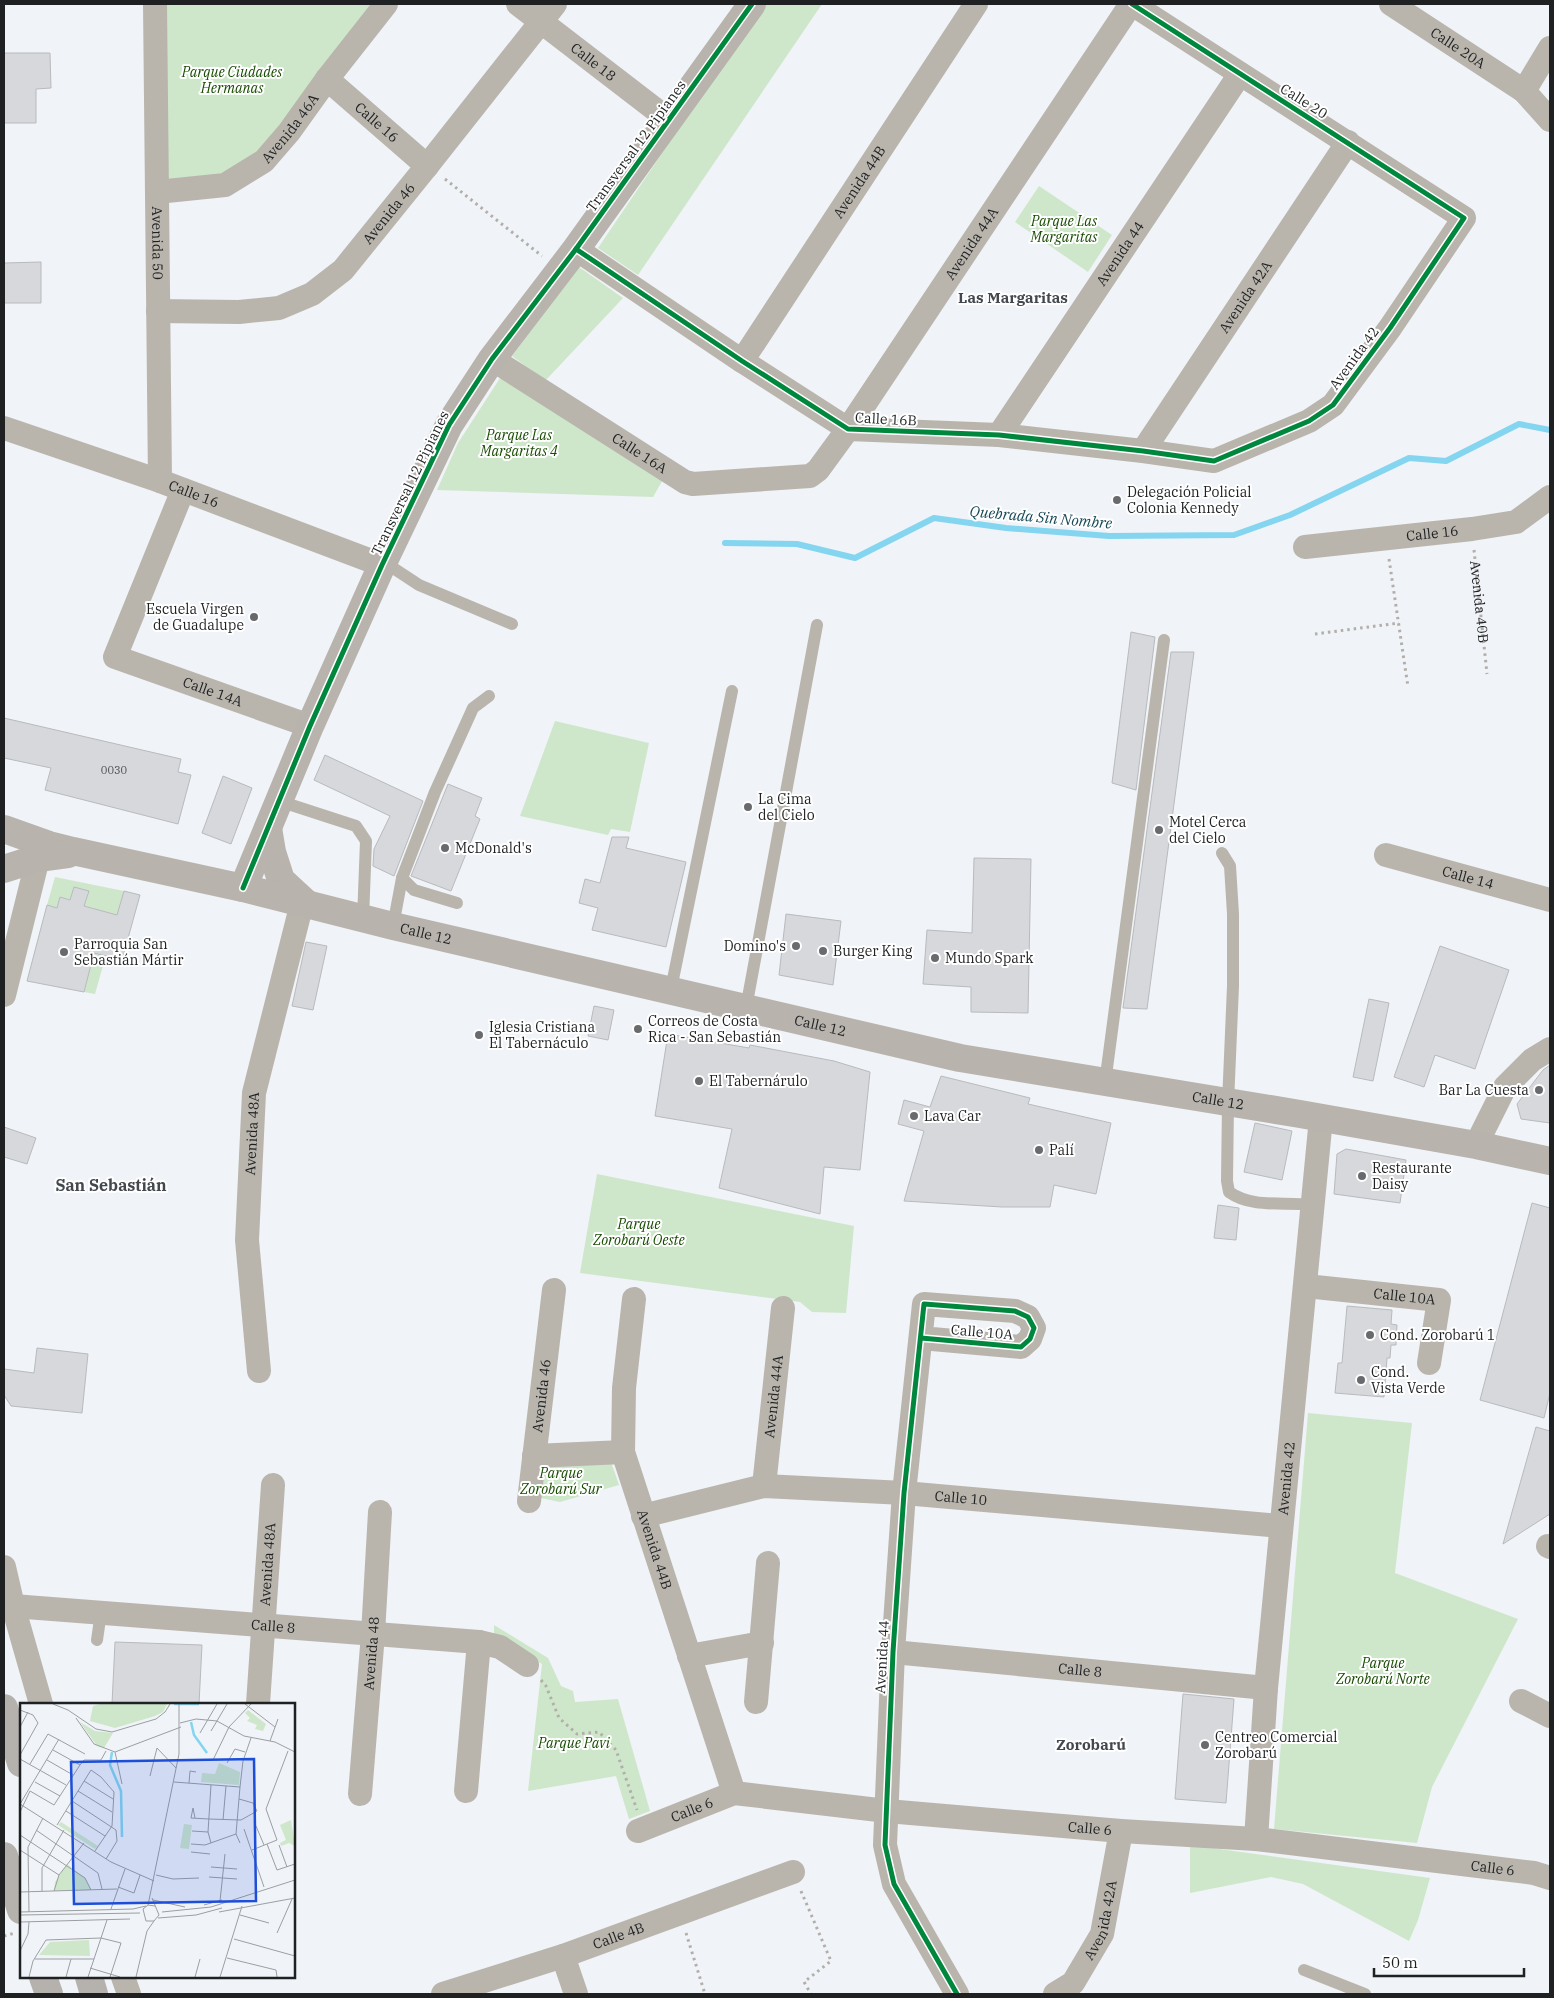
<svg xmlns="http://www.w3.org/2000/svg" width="1554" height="1998" font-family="'IBM Plex Serif',serif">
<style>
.green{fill:#cee7cb}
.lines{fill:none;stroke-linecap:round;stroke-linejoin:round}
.stream{stroke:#84d5ef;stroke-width:6}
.building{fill:#d7d8db;stroke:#b8babd}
.path{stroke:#b2afaa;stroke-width:3;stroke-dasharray:2.5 4;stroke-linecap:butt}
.lane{stroke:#b9b5ad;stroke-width:12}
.street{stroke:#b9b5ad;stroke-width:24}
.secondary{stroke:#b8b3ac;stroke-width:28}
.highway{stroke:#b5b2ae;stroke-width:28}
.cycleway-casing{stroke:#fff;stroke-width:8}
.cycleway{stroke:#00873e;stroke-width:5}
.poi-dot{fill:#686a6d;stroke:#fff;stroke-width:2}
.labels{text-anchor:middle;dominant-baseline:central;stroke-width:4;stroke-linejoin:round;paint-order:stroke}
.number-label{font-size:11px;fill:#4c4e50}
.street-label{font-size:14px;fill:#1e2022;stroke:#fff}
.park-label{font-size:14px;font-style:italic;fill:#174b00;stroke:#fff}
.poi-label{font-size:14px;fill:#1e2022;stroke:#fff;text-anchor:start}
.neighbourhood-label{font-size:15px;font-weight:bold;fill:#43484e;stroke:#fff}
.water-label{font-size:15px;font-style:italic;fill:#154756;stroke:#fff}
.quarter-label{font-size:16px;font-weight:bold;fill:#43484e;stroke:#fff}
.inset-river{fill:none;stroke:#84d5ef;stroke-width:2.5}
.inset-road{fill:none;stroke:#9c9fa2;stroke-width:1}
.view{fill:#1d4ed8;fill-opacity:0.15;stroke:#1d4ed8;stroke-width:2.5}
.inset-edge{fill:none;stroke:#1e2022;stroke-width:2.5}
</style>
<rect width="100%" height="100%" fill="#f0f3f7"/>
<g class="green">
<path d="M155,4H386L327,79L225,185L157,192Z"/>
<path d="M763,4H822L638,275L598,248Z"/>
<path d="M1039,186L1112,235L1088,272L1015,222Z"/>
<path d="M579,267L623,298L545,381L512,356Z"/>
<path d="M502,375L665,476L653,497L437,490L458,443Z"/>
<path d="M555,721L649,743L630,832L611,829L608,835L520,816Z"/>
<path d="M55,877L124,891L95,994L84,992L102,923L90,919L93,908L84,906L88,891L74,887L70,900L60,897L57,908L47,905Z"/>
<path d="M597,1174L854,1226L846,1313L812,1312L800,1302L580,1273Z"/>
<path d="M1308,1413L1412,1423L1395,1573L1518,1619L1432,1787L1417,1843L1274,1829Z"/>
<path d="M610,1459L619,1485L560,1502L536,1497L541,1464Z"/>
<path d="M494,1625L548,1658L561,1686L573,1691L575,1702L618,1699L650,1811L629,1819L616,1776L528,1791L542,1664L520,1651L494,1650Z"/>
<path d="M1190,1845L1430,1878L1418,1920L1409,1941L1303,1884L1271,1877L1190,1893Z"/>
</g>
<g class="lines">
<path class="stream" d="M725,543L797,544L855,558L934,518L1006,528L1109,536L1234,535L1290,515L1409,458L1446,461L1519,424L1550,430"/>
</g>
<g class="building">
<path d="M4,53H50L51,88L36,89V123H4Z"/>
<path d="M41,262V303H4V263Z"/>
<path d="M1131,632L1155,637L1136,790L1112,783Z"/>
<path d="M1171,652H1194L1147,1009L1123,1008Z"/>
<path d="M4,718L181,759L178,772L191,775L178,824L45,790L51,768L4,758Z"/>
<path d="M325,755L423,801L394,876L373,866L374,849L390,816L314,780Z"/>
<path d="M223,776L252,788L231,844L202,833Z"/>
<path d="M448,784L482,798L475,816L480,819L451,891L411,876Z"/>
<path d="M612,837H629L626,848L686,862L666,947L592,930L598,908L579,903L585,879L600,883Z"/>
<path d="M974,858L1031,859L1028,1013L971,1012V987L923,984L927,930L972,933Z"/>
<path d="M74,887L89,891L84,906L117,915L124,891L140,895L122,960L94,953L84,992L27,981L47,905L57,908L60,897L70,900Z"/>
<path d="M786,914L841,921L833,985L779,975Z"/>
<path d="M306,942L327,946L313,1010L292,1006Z"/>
<path d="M1440,946L1509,970L1475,1069L1435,1055L1424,1087L1394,1077Z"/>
<path d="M1369,999L1389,1003L1373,1081L1353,1077Z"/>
<path d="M594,1006L614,1010L608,1040L588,1036Z"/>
<path d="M668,1034L749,1048L750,1045L834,1061L870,1072L860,1170L824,1167L820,1214L719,1188L732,1129L655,1116Z"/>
<path d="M1550,1065V1123L1521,1119L1517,1104L1543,1070Z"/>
<path d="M941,1076L1030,1098L1028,1104L1111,1123L1096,1194L1054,1185L1050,1207H1002L904,1201L924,1131L898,1124L904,1100L930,1107Z"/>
<path d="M1255,1123L1292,1131L1282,1180L1244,1172Z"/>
<path d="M4,1127L36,1138L27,1164L4,1157Z"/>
<path d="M1346,1149L1406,1160L1400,1203L1334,1194L1337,1154Z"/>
<path d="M1532,1203L1550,1208V1393L1544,1418L1480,1400Z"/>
<path d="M1218,1205L1239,1208L1236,1240L1214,1238Z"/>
<path d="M1347,1306L1392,1310L1391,1324L1397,1325L1396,1345H1391L1390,1358H1387L1384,1397L1335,1393L1338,1363H1342Z"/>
<path d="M37,1348L88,1354L82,1413L11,1406L4,1395V1369L34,1373Z"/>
<path d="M1536,1427L1550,1431V1514L1503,1544Z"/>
<path d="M115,1642L202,1645L199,1704H112Z"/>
<path d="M1183,1694L1234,1699L1226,1803L1175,1799Z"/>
</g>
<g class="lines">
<g class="path">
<path d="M445,179L542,256"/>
<path id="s1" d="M1474,550L1487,674"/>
<path d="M1389,559L1408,687"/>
<path d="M1315,634L1399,623"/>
<path d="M541,1680L546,1686L559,1718L577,1734L599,1732L616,1750L637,1810"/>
<path d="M801,1891L831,1961L804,1982L811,1994"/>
<path d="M686,1933L705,1994"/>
<path d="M4,1936L15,1933"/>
</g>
<g class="lane">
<path d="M384,562L419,585L512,624"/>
<path d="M279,801L356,826L366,841L363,919"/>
<path d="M1222,853L1230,866L1233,914V986L1228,1103L1227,1181L1229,1192C1253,1209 1285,1201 1313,1205"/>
<path d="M402,878L414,890L457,903"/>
<path d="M393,926L402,878L435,792L473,708L489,696"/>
<path d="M671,989L732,691"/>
<path d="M746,1008L817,625"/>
<path d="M1105,1083L1164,640"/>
<path d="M97,1640L101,1612"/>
<path d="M1304,1970L1365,1994"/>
</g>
<g class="street">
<path id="s2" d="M155,4L160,481"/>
<path id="s3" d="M518,4L669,120"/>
<path id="s4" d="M1391,4L1524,91L1550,120"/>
<path id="s5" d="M327,79L427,166"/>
<path d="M1524,91L1550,48"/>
<path id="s6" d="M157,192L225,185L264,161L289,132L327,79L386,4"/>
<path d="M576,249L742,361L848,429L999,435L1143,451L1214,461L1309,421L1333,405L1390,328L1464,218L1132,4"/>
<path id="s7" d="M158,311L239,312L279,308L312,294L343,270L427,166L555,4"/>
<path id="s8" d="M492,359L685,482L693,484L810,476L818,470L848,429L1131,4"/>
<path id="s9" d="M742,361L976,4"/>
<path id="s10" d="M4,428L160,481L382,565"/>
<path id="s11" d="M999,435L1240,74"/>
<path id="s12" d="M1143,451L1348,142"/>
<path id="s13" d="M183,490L115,657L310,726"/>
<path id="s14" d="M1305,547L1472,529L1516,522L1550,497"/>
<path id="s15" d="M1386,855L1550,900"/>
<path d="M4,995L38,858"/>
<path d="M1476,1145L1505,1087L1532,1060L1550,1049"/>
<path id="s16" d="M1306,1286L1439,1300L1429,1363"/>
<path id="s17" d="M634,1299L624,1388L623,1452L734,1793"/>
<path d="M921,1338L1021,1347L1030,1339L1034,1328L1028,1317L1015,1311L924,1304L904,1493L893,1652L885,1845L894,1884L957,1994"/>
<path id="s18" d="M259,1371L247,1240L254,1093L302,903"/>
<path d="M534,1456L623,1452"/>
<path id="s19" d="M764,1486L783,1308"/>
<path id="s20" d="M529,1501L554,1290"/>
<path id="s21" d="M643,1516L764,1486L904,1493L1281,1526"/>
<path d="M1548,1546L1550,1547"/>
<path d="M4,1567L13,1606L41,1704"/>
<path id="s22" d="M13,1606L479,1642L500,1647L527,1665"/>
<path id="s23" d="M893,1652L1266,1688"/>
<path d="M689,1656L762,1643"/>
<path d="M1521,1701L1550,1716"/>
<path d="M756,1702L768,1563"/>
<path id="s24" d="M258,1704L273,1485"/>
<path d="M466,1791L479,1642"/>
<path id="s25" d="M360,1794L373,1634L380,1512"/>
<path id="s26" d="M638,1831L734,1793L887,1811L1121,1831L1256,1839L1534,1873L1550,1878"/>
<path id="s27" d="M1256,1839L1266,1688L1321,1118"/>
<path d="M563,1956L576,1994"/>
<path d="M123,1977L129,1994"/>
<path id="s28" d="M443,1994L563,1956L793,1872"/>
<path id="s29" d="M1055,1994L1073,1983L1102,1934L1121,1831"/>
</g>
<g class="secondary">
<path d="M268,828L272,852L281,880L307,904"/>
<path id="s30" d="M4,829L49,845L73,851L243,888L393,926L960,1058L1300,1114L1476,1145L1550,1161"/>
<path d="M4,869L38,858L68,854"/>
<path d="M243,888L310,726L382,565L449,425L492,359L576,249L752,4"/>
</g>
<g class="highway">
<path d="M4,1708L21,1763"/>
<path d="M4,1856L21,1910"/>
<path d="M43,1977L49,1994"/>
<path d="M89,1977L94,1994"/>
</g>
<defs>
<g id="cycleway">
<path d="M576,249L742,361L848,429L999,435L1143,451L1214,461L1309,421L1333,405L1390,328L1464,218L1132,4"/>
<path d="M243,888L310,726L382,565L449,425L492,359L576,249L752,4"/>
<path d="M921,1338L1021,1347L1030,1339L1034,1328L1028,1317L1015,1311L924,1304L904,1493L893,1652L885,1845L894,1884L957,1994"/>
</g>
</defs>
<use href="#cycleway" class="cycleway-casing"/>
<use href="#cycleway" class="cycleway"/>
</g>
<g class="poi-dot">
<circle cx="1117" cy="500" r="5"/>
<circle cx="254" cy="617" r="5"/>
<circle cx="748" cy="807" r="5"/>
<circle cx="1159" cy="830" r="5"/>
<circle cx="445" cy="848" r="5"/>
<circle cx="796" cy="946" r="5"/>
<circle cx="823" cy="951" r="5"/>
<circle cx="64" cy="952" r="5"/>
<circle cx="935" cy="958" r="5"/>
<circle cx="638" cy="1029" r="5"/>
<circle cx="479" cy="1035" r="5"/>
<circle cx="699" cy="1081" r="5"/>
<circle cx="1539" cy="1090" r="5"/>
<circle cx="914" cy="1116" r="5"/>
<circle cx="1039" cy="1150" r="5"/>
<circle cx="1362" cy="1176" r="5"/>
<circle cx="1370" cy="1335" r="5"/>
<circle cx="1361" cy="1380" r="5"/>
<circle cx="1205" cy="1745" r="5"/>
</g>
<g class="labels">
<g class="number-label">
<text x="114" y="770">0030</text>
</g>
<g class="street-label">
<text stroke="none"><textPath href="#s4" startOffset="80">Calle 20A</textPath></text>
<text stroke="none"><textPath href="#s3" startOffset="95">Calle 18</textPath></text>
<text transform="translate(1304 101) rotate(32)">Calle 20</text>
<text stroke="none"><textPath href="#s5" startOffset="66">Calle 16</textPath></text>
<text stroke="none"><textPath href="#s6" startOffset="156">Avenida 46A</textPath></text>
<text transform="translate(636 146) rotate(-54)">Transversal 12 Pipianes</text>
<text stroke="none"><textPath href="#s9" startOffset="214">Avenida 44B</textPath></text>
<text stroke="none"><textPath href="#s7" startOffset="269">Avenida 46</textPath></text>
<text stroke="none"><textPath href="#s2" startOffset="239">Avenida 50</textPath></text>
<text stroke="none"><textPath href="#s8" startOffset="638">Avenida 44A</textPath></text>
<text stroke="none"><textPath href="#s11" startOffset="218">Avenida 44</textPath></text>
<text stroke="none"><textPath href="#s12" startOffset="185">Avenida 42A</textPath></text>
<text transform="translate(1354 358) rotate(-54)">Avenida 42</text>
<text transform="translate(886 419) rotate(3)">Calle 16B</text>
<text stroke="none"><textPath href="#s8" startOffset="175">Calle 16A</textPath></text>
<text transform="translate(410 483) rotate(-64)">Transversal 12 Pipianes</text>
<text stroke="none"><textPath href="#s10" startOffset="201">Calle 16</textPath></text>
<text stroke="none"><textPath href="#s14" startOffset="128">Calle 16</textPath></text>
<text stroke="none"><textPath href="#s1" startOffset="52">Avenida 40B</textPath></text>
<text stroke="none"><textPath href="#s13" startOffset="284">Calle 14A</textPath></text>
<text stroke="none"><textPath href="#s15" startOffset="85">Calle 14</textPath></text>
<text stroke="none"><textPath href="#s30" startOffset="435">Calle 12</textPath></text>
<text stroke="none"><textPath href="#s30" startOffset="840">Calle 12</textPath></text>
<text stroke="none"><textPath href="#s30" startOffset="1245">Calle 12</textPath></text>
<text stroke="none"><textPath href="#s18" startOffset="238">Avenida 48A</textPath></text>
<text stroke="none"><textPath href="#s16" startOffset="99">Calle 10A</textPath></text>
<text transform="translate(982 1332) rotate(5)">Calle 10A</text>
<text stroke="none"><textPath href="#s20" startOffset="106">Avenida 46</textPath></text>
<text stroke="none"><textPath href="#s19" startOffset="90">Avenida 44A</textPath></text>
<text stroke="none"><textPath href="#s27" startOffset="362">Avenida 42</textPath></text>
<text stroke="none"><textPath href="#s21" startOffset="322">Calle 10</textPath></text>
<text stroke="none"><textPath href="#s17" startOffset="256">Avenida 44B</textPath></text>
<text stroke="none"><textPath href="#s24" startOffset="140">Avenida 48A</textPath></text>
<text stroke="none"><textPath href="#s22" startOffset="261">Calle 8</textPath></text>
<text stroke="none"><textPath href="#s25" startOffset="141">Avenida 48</textPath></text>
<text transform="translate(882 1657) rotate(-87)">Avenida 44</text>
<text stroke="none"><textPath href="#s23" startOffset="188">Calle 8</textPath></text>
<text stroke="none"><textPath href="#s26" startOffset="58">Calle 6</textPath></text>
<text stroke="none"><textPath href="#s26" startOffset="461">Calle 6</textPath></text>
<text stroke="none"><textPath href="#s26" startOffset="866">Calle 6</textPath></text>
<text stroke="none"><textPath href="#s29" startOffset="91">Avenida 42A</textPath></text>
<text stroke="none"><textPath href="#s28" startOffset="185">Calle 4B</textPath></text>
</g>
<g class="park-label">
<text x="232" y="72">Parque Ciudades<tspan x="232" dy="16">Hermanas</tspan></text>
<text x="1064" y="221">Parque Las<tspan x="1064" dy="16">Margaritas</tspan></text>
<text x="519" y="435">Parque Las<tspan x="519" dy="16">Margaritas 4</tspan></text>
<text x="639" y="1224">Parque<tspan x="639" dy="16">Zorobarú Oeste</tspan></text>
<text x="561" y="1473">Parque<tspan x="561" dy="16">Zorobarú Sur</tspan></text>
<text x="1383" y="1663">Parque<tspan x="1383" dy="16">Zorobarú Norte</tspan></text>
<text x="574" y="1743">Parque Pavi</text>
</g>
<g class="poi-label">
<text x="1127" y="492">Delegación Policial<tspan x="1127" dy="16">Colonia Kennedy</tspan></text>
<text x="244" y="609" text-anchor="end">Escuela Virgen<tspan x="244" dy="16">de Guadalupe</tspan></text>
<text x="758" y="799">La Cima<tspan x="758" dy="16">del Cielo</tspan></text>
<text x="1169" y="822">Motel Cerca<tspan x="1169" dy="16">del Cielo</tspan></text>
<text x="455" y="848">McDonald's</text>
<text x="74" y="944">Parroquia San<tspan x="74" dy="16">Sebastián Mártir</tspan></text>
<text x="786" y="946" text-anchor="end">Domino's</text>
<text x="833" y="951">Burger King</text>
<text x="945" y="958">Mundo Spark</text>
<text x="648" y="1021">Correos de Costa<tspan x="648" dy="16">Rica - San Sebastián</tspan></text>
<text x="489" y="1027">Iglesia Cristiana<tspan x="489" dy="16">El Tabernáculo</tspan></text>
<text x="709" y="1081">El Tabernárulo</text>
<text x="1529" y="1090" text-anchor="end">Bar La Cuesta</text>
<text x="924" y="1116">Lava Car</text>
<text x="1049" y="1150">Palí</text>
<text x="1372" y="1168">Restaurante<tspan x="1372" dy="16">Daisy</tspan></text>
<text x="1380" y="1335">Cond. Zorobarú 1</text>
<text x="1371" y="1372">Cond.<tspan x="1371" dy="16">Vista Verde</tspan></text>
<text x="1215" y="1737">Centreo Comercial<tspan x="1215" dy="16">Zorobarú</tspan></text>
</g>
<g class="neighbourhood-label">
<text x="1013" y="297">Las Margaritas</text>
<text x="1091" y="1744">Zorobarú</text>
</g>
<g class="water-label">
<text transform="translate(1041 517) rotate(5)">Quebrada Sin Nombre</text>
</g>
<g class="quarter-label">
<text x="111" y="1185">San Sebastián</text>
</g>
</g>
<g transform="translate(20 1703)">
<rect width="275" height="275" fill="#f0f3f7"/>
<path d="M80,1H147L143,9L135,13L95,25L70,18L73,3ZM228,7L246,21L243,28L235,26L237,22L227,18L230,15L225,10ZM60,19L75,28L93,30L84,45L77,43ZM199,60L220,69L219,82L181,79L182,70L195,71ZM271,117L275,143L269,140L261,143L260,140L266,137L260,122ZM41,119L78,143L75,146L38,122ZM164,121L172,122L169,146L160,145ZM47,161L65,175L71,187L34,188L35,179ZM69,237L70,253L19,252L30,239Z" fill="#cee7cb"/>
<path class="inset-river" d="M154,1H179M171,19L174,32L187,50M92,49L90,62L101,88L102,134"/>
<path class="inset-road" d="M33,1L48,7L76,26L92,29L136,16L145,9L150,1M225,1L255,24M0,7L13,12L18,20L0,52M56,15L74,41L95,49L161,24M160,20L176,16L197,18L224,33L255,39L275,49M0,24L8,9M191,28L207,1M180,30L197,1M250,38L258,16M33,47L60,62M95,49L102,81M0,56L46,82M27,57L53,72M193,57L209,24L231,1M207,60L215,46L225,49M10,61L28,31L65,51M130,73L137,45L156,65M64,78L93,96M15,79L40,93M154,79L220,84M169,80L170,68L176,69M191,82L188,129L191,140M10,88L34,102L60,62L64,57H81L86,48M58,88L92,109M52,98L96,127L97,138L86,156M0,101L91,159L134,178M0,101L39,36M46,108L85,133M0,109L10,88M175,115L173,105L171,115L189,116L221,117L237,108L233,100L219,96M203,117L206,83M37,122L71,67L81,74L94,89L92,123L75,148M236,123L244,142M224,126L244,184M16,127L78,170L82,186M172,128L188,129M0,132L65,175L71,187M220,140L216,131L220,84L223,58L231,35M171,141L185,142L216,131M247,141L257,167L275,161M259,142L267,164M0,147L39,172M232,147L257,137L246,106L268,48M171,149L190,151M191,164L217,166M136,172L153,176L179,175M189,174L217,176M98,184L114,190L120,172M22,188V165L44,127M34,188L39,172L64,140M0,189L97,186M132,195L139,212L134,218H126L123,206L128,202L135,203M133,197L165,204M200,198L205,151M128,202L159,51V1M184,202L202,197M91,206L105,166M0,209L113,206L126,203M9,209L8,144L23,115M142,209L191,204L275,177M199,209L275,195M0,212L120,210M220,212L249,220M138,215L176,212L202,205M0,219L110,216M257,230L272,196M214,236L275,253M0,248L8,231L9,219M207,255L256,267L257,274M15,256H74M70,265L100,274M9,274L13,258L26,237L81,235L101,240L90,274M46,274L51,256M68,274L87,217M116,274L127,228L134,218M175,274L180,256M200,274L222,203"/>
<path class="view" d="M234,56L236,198L54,201L51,59Z"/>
<rect width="275" height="275" class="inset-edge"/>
</g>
<rect width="1554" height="1998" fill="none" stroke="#1e2022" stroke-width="10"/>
<path d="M1374 1968v8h150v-8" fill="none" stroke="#1e2022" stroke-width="2.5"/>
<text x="1382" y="1968" font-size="15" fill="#1e2022" stroke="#ffffff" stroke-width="4" paint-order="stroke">50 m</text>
</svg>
